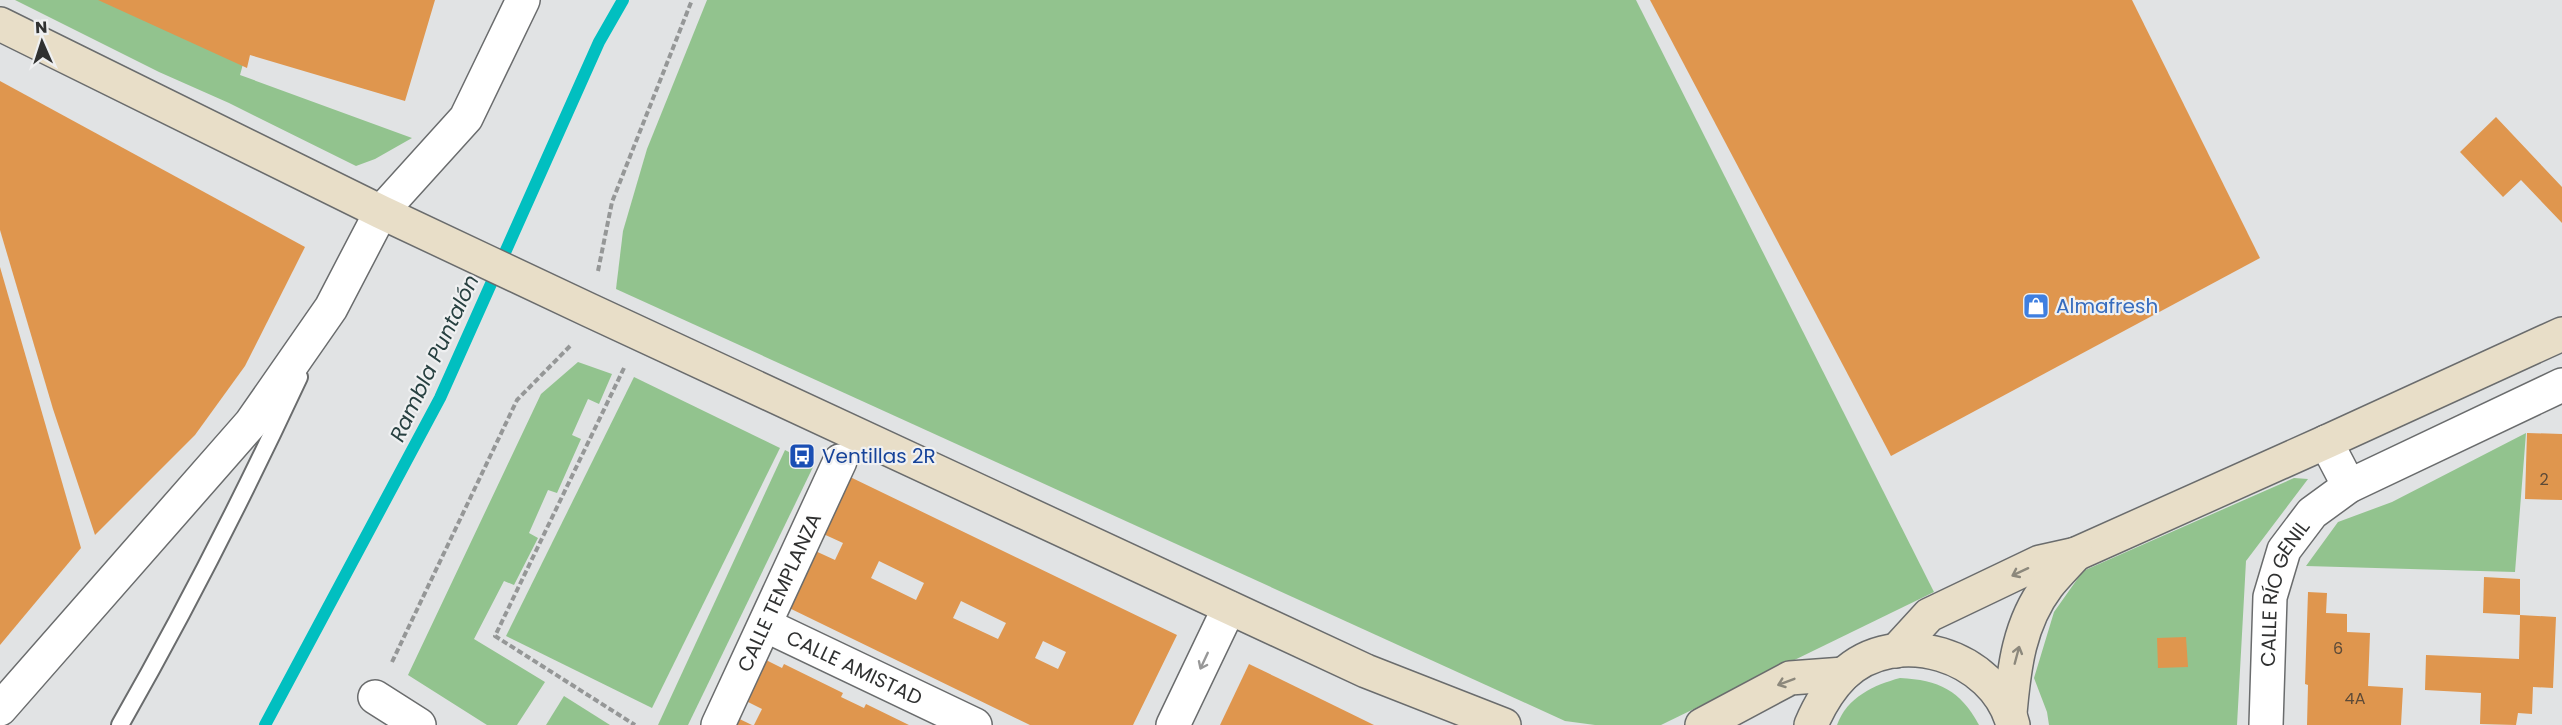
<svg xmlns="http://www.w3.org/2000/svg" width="2562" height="725" font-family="Poppins,sans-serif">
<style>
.green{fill:#92c38e}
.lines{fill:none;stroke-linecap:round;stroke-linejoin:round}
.stream{stroke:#01bfc0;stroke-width:12}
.building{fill:#df964e;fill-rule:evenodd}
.lane-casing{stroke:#6a6c6d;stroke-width:20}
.street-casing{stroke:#6a6c6d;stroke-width:36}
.secondary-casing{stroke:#6a6c6d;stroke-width:36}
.path{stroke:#959797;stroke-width:4;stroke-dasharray:6 3;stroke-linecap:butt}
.lane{stroke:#fff;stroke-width:16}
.street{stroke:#fff;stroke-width:33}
.secondary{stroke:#e8dec8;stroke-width:33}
.oneway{stroke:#8c887c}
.oneway2{stroke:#989898}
.labels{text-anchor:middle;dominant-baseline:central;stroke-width:4.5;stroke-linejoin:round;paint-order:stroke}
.number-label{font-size:16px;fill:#5c4a38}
.shop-label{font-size:20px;fill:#366cbe;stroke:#eff0f1;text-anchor:start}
.transit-label{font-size:20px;fill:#164399;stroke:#eff0f1;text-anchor:start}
.street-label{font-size:20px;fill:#303131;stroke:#eff0f1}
.water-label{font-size:21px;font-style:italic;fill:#274040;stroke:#eff0f1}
</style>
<rect width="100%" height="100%" fill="#e1e3e4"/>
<g class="green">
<path d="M15,0H105L243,64L240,75L412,138L375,159L356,166L229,103L159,72Z"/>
<path d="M707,0H1636L1934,592L1661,725H1595L1565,721L616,289L623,231L647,149Z"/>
<path d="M578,362L612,374L599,404L588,399L572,435L581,439L557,493L548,490L529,533L538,538L514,585L504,581L474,639L545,682L517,725H487L408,675L541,394Z"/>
<path d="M634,377L780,448L652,708L506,636Z"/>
<path d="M2526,433L2515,572L2306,566L2338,522L2392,502Z"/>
<path d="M785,450L814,465L688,725H658Z"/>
<path d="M2294,478L2308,479L2246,561L2237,725H2049L2047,712L2034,678L2054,612L2083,571Z"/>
<path d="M1900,678C1939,680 1960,690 1979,725H1837C1847,697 1874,685 1900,678Z"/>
<path d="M564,696L610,725H546Z"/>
</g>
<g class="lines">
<path class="stream" d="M265,725L440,398L599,42L623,0"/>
</g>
<g class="building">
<path d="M98,0H435L405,101L250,55L247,68Z"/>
<path d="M1650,0H2132L2260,258L1891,456Z"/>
<path d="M0,81L305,247L245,366L195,435L95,535L53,409L0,230Z"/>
<path d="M2496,117L2562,187V223L2521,180L2503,197L2460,152Z"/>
<path d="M0,267L81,548L0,645Z"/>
<path d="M2527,433L2562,434V500L2525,499Z"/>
<path d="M846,475L1177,635L1133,725H1030L783,605L811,549L835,560L843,543L819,532ZM879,561L924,583L916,600L871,578ZM961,601L1006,623L998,639L953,618ZM1043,641L1066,652L1058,669L1035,658Z"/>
<path d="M2484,577L2520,579V615L2483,613Z"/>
<path d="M2308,592L2327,593L2326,613L2347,614V632L2370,633L2368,686L2403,688L2401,725H2307L2308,685L2305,684Z"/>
<path d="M2520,615L2556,617L2553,688L2533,687L2532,714L2518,713L2516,725L2480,724L2481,693L2425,690L2426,655L2519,659Z"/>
<path d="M2186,637L2188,667L2158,668L2157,638Z"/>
<path d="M758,656L782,668L784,664L843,693L841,697L864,708L866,704L909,725H754L762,709L738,697Z"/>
<path d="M1249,664L1278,678L1374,725H1220Z"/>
<path d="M729,714L752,725H724Z"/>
</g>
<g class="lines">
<defs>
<path id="lane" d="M120,725C185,611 244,495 299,377"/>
<g id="street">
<path d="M2326,442L2349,486"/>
<path id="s1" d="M765,625L975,725"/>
<path d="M375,697L419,725"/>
<path d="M0,709L251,423L331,308L381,212L466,118L523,0"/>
<path id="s2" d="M718,725L840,461"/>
<path d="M1173,725L1229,608"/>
<path id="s3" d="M2266,725L2270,597L2284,550L2312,513L2349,486L2562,385"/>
</g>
<g id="secondary">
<path d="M0,24L381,212L589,310L1366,671L1504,725"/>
<path d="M1896,651L1929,615L2040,562L2076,554L2326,442L2562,334"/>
<path d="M2010,713C2014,668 2019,623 2048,585C2057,574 2067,564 2076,554"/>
<path d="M1702,725L1790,678L1844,674"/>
<path d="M1811,725C1819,706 1828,690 1843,675C1896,624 1995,655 2013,725"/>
</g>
</defs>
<use href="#lane" class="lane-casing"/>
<use href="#street" class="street-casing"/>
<use href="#secondary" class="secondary-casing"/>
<g class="path">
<path d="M598,271L612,202L692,0"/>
<path d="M624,368L495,636L635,725"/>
<path d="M392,662L517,400L571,345"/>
</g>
<use href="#lane" class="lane"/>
<use href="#street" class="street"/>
<use href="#secondary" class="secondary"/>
</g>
<defs><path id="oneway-shaft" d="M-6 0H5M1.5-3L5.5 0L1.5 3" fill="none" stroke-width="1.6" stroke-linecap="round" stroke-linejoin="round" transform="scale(1.5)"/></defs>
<g class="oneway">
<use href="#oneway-shaft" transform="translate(2020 572) rotate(155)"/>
<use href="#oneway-shaft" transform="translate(2017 655) rotate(-75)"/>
<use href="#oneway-shaft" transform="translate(1786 682) rotate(159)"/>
</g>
<use class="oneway2" href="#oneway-shaft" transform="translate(1204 661) rotate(115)"/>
<defs>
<symbol id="shop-square" viewBox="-11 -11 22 22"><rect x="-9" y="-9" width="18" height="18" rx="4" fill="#3f7fe0" stroke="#eff0f1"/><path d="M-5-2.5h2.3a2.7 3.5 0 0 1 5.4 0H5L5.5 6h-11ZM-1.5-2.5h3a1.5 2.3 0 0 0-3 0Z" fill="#fff"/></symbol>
<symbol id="bus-square" viewBox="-11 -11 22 22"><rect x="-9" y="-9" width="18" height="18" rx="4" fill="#1a4fb4" stroke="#eff0f1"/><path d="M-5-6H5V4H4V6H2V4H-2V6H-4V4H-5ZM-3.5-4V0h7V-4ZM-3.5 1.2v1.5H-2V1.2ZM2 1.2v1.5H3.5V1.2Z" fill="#fff"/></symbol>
</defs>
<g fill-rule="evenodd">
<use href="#shop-square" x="2021" y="291" width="30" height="30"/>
<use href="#bus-square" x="787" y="441" width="30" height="30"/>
</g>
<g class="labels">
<g class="number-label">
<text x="2544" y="479">2</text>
<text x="2338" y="648">6</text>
<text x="2355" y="698">4A</text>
</g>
<g class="shop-label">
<text x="2056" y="306">Almafresh</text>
</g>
<g class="transit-label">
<text x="822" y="456">Ventillas 2R</text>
</g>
<g class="street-label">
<text stroke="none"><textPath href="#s2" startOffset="146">CALLE TEMPLANZA</textPath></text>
<text stroke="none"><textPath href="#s3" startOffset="135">CALLE RÍO GENIL</textPath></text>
<text stroke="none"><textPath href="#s1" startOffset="99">CALLE AMISTAD</textPath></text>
</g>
<g class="water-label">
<text transform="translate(434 358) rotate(-65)">Rambla Puntalón</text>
</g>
</g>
<g transform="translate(42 42) rotate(357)" stroke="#eff0f1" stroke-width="4.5" paint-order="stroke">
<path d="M0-4.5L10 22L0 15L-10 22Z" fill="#303131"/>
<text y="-9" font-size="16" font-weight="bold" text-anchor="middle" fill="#303131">N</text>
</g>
</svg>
